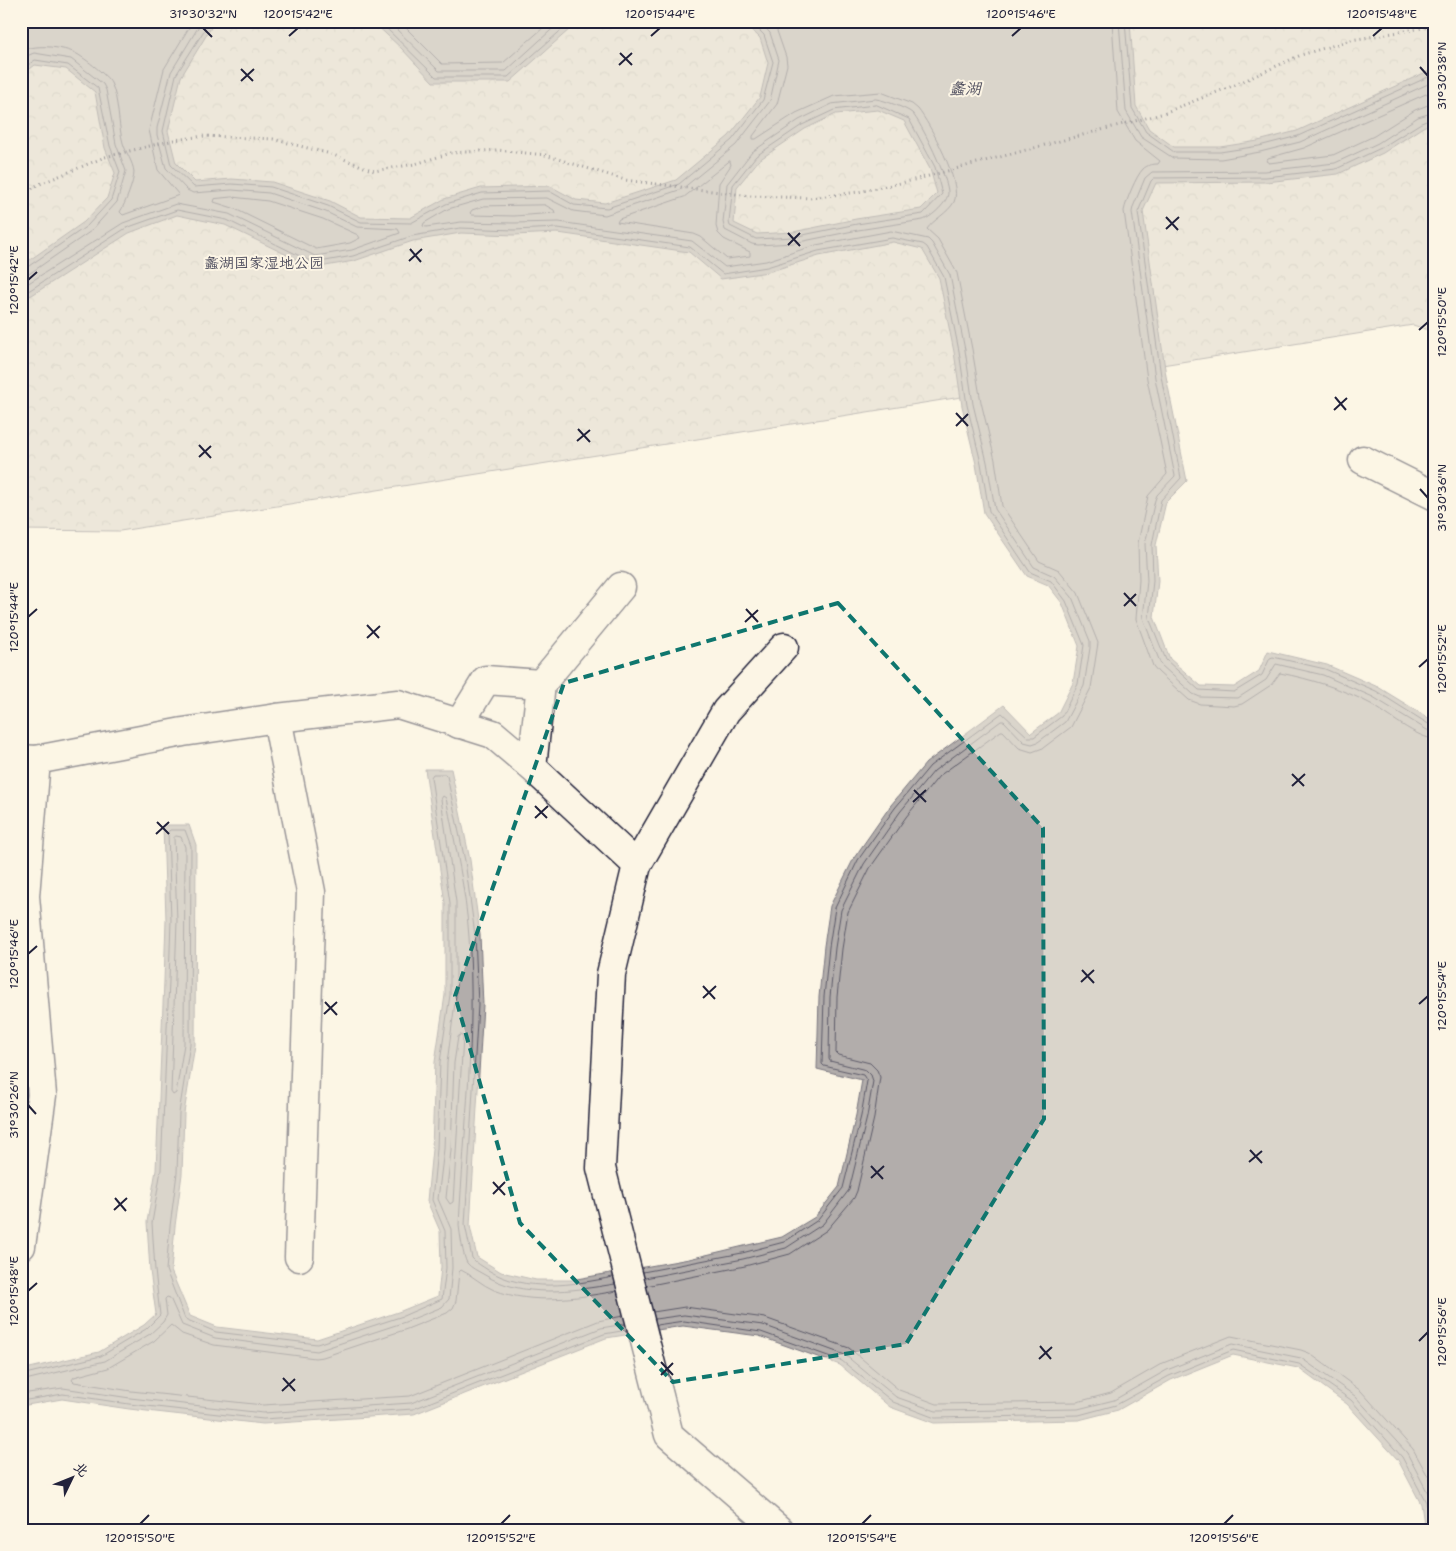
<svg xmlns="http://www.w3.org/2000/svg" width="1456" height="1551" font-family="'Shantell Sans','LXGW WenKai TC',sans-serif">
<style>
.forest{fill:url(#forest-crowns);stroke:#7f7c84}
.water{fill:#b2adab;stroke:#78757e;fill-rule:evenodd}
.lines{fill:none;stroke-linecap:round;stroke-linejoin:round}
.shore{stroke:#5c5a68;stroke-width:1}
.minor-casing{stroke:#22223b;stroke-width:31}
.path{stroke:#22223b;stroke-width:3;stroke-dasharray:1 4;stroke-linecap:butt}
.minor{stroke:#fcf5e5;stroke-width:28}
.marked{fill:none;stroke:#0f766e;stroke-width:4;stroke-dasharray:10 6;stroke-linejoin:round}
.ticks{fill:none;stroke:#22223b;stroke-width:2}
.labels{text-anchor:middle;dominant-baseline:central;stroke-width:4;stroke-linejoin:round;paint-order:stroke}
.park-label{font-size:15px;fill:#504f5f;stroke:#fcf5e5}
.water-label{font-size:16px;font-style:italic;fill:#545362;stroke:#fcf5e5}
.neatline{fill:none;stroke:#22223b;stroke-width:2}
.ticks-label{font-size:12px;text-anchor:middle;fill:#22223b}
</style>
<defs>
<pattern id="forest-crowns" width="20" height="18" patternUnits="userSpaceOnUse" patternTransform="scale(1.25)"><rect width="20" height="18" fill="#dcd6cc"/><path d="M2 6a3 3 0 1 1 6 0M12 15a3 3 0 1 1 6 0" fill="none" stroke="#bcb7b0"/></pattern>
</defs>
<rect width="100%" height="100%" fill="#fcf5e5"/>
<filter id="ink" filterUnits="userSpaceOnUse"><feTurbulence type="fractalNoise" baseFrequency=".02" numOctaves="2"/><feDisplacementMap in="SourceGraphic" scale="10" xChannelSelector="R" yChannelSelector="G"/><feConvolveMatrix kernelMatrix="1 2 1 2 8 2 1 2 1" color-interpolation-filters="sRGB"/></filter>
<g filter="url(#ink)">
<path class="forest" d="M21,21H1435V332L1413,325L120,531L21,530Z"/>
<g class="water">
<path d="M21,21H215L181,77L168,131L176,163L195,182L232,179L272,182L330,201L361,217L410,218L444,199L481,188L550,186L576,200L605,203L676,180L729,136L760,97L768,63L760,38L742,21H1130L1136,106L1149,129L1174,147H1220L1258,141L1297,131L1424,73L1435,70V122L1423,127L1383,153L1338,174L1266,182L1156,183L1143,211L1166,376L1187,481L1166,502L1156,545L1158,581L1154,617L1170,659L1201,686L1234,687L1259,671L1268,651L1327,665L1378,687L1435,722V1530H1425L1421,1504L1398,1460L1347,1404L1298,1368L1233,1355L1171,1380L1118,1410L1079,1420L934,1423L890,1407L840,1365L759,1336L683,1326L606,1338L414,1414L263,1424L129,1409L62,1399L21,1406V1370L99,1352L144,1325L156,1314L150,1271L147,1222L156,1170L164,981L166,920L163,825H189L196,845L195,1045L184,1113L182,1174L175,1226L171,1271L190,1316L217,1327L317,1339L401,1311L438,1296L441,1267L440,1231L427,1201L432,1149L435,1062L445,995V903L425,769H451L470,860L480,935L483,1005L470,1226L477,1257L501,1272L536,1280H571L689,1259L782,1237L815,1217L839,1187L856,1115L862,1080L817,1069L819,997L824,946L830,906L854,858L891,805L926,763L1004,705L1031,733L1058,713L1073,683L1079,646L1062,603L1048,585L1027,576L984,513L976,464L962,406L954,352L939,278L922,249L893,242L819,256L768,272L721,279L689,252L558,233L514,235L461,233L413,241L354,261L314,268L225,225L177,215L129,233L32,295L21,299V266L84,222L107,198L115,173L105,148L95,92L66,69L35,65L21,76ZM878,110L904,121L930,169L937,193L921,209L856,219L793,232L757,234L734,223L737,187L759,160L805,129L836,114Z"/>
<path d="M372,21H574L570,29L510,82H433L402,49Z"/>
</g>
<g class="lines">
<g class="shore">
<path d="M210,21L176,75L163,131L171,165L194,187L232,184L271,187L328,206L361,222L411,223L446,204L482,193L549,191L574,205L607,208L679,184L732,140L763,100L773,62L764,35L750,21"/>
<path d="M379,21L436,77H508L566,26L568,21"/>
<path d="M388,21L439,71H506L561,21"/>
<path d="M399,21L442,64L503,63L551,21"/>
<path d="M1112,21L1118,112L1135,141L1160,161L1158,164C1153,164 1147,165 1143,169C1136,176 1126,201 1124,211L1147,379L1167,474L1148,496L1138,543L1139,580L1136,619L1153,666L1158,672L1189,700L1200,704L1234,706L1242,704L1271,685L1280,673C1311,679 1343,689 1371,704C1386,713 1418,739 1435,739"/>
<path d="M1119,21L1126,111L1141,137L1173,158L1221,159L1260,152L1300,142L1428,84L1435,82"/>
<path d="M1125,21L1132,108L1146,132L1174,152H1220L1259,146L1298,136L1426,78L1435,75"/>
<path d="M21,52C33,43 60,47 73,52C81,55 107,75 111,83C119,98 118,126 123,143C126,153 133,162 134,172C134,182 125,204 120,212L123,215L179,195L158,170L149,130L164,69L193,21"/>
<path d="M21,62L29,55L34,53L71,59L103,84L106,90L116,144L126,171L117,202L91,231L29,274L21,276"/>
<path d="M21,70L35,60L68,65L98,88L110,146L120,172L111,200L87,226L26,268L21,269"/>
<path d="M1435,90L1304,148L1268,158L1266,161L1269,163L1333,155L1374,136L1415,110L1428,105L1435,104"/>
<path d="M876,99C884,100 906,108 912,113C921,122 949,180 948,193C948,202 932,217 923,220L858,230L794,243L758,245L752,244L725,230L723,222L727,184L752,152L799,120L832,104Z"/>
<path d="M877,105L909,119L935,167L942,194L923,214L857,224L793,237L756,239L730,226L729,222L733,185L756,156L802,125L834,110Z"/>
<path d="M1435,112L1418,117L1378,143L1335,163L1265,171L1152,172L1145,178L1133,207L1132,212L1155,378L1175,476L1157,495L1155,500L1145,544L1147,581L1143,618L1161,665L1193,694L1200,697L1238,698L1266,680L1276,664L1323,675L1373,697L1427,730L1435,732"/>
<path d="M1435,118L1421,123L1381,148L1336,169L1266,177L1154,178L1151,181L1138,212L1161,376L1181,478L1161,500L1152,545L1153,581L1149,618L1166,660L1199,690L1234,692L1262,675L1270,658L1273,657L1325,669L1376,691L1430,725H1435"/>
<path d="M730,161L731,165L719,183L716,226L718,233L724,239L750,252V256L727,259L701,237L694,234L617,222L619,219L684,197Z"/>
<path d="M232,197L268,201L323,219L358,235L360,238L350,243L316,249L233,208L214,202L215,199Z"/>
<path d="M545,205L554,210L555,213L514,216L472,215L470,213L472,210L484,206Z"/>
<path d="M21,287L27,284L123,223L176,204L229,214L315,256L352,250L400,233L398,229L357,227L326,212L269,193L232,190L193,193L187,190L166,168L157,135V128L171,72L202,21"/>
<path d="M21,293L30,290L126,228L177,210L227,220L314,263L353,256L412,236L460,228L514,230L558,228L690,247L723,274L767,267L818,251L892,238L923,244L927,247L944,277L959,351L967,405L981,463L989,511L1030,572L1051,581L1066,601L1084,645L1078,684L1062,716L1034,737H1028L1002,713L930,766L895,808L858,860L835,908L829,947L824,997L822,1064L824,1066L863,1075L867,1081L861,1116L843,1188L818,1220L784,1242L742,1253L643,1272"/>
<path d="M176,836L181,837L185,847L184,1044L176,1093L173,1095L171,1092L177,921L174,838Z"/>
<path d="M461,1035L463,1038L453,1202L450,1204L446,1198L451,1150L454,1063L458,1037Z"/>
<path d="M645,1278L743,1259L786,1248L823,1224L849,1190L867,1117L873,1081L871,1075L866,1070L830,1061L829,1059L830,997L835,948L841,910L864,864L900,812L934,771L1001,721H1004L1024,742L1032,744L1038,742L1065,722L1084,686L1090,648V641L1072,597L1054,576L1034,567L995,509L987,462L973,404L965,350L950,275L932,243L928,239L891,231L816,245L766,261L725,267L692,241L559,222L514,223L461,222L426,227L423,226L424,223L448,209L483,199L547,198L573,211L605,215L682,189L736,145L770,101L779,60L770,33L759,21"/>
<path d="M646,1286L745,1266L790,1254L827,1230L854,1198L857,1191L874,1118L880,1077L877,1070L870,1063L838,1055L836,1053L837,997L842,949L848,912L870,868L906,817L939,776L1001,731H1003L1019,748L1032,752L1043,748L1071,727L1091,688L1098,643L1078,593L1059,570L1039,561L1002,506L995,460L981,402L972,349L957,273L938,239L927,229C933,220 948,213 954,202C963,184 930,124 918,109L912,104L881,92L834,96L796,113L756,139H753V136L777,104L787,65L786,57L777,31L770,21"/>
<path d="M617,1291C576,1298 534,1305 494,1290C482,1285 472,1275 461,1270L459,1272L456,1301L453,1308L447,1313L407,1329L323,1357L315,1358L214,1345L182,1334L171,1325L154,1341L108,1368L74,1377L72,1380L74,1382L131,1391L263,1405L410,1396L598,1321L623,1316"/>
<path d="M653,1312L685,1307L765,1318L849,1348L899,1390L937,1404L1077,1402L1111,1393L1163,1363L1231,1336L1301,1350L1309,1353L1361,1391L1413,1449L1435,1489"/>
<path d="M655,1319L684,1315L763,1325L845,1355L896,1397L936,1411L1078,1409L1114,1400L1167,1370L1232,1344L1301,1358L1355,1396L1407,1453L1431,1499L1435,1520"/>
<path d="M656,1325L684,1321L761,1332L842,1361L893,1402L935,1418L1079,1415L1116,1405L1169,1376L1233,1350L1299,1364L1351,1400L1402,1457L1426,1502L1429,1530"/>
<path d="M21,1375L101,1356L146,1329L160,1315L155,1270L152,1223L161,1170L169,981L171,920L168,832L170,830H185L191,846L190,1044L179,1113L177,1173L170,1226L166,1270L185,1319L216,1332L317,1344L403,1316L442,1299L446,1268L445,1231L432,1200L437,1149L440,1062L450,995V903L431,777L433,774H445L447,776L465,861L475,935L478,1005L465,1225L472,1258C476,1263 482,1266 488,1270C525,1293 573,1285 613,1277"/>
<path d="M21,1381L105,1361L150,1334L163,1322L167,1315L165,1299L167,1297L170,1298L182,1325L215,1338L317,1351L405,1322L442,1307L449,1299L452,1268L451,1229L438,1199L444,1149L447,1063L456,995V902L441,799L443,796L446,798C455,844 466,891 469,937C476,1033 464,1130 459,1225C460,1234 463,1256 467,1263C471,1268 478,1271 483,1274C523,1299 571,1291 615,1284"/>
<path d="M21,1394L63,1388L130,1398L263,1413L411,1403L601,1328L625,1324"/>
<path d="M21,1401L63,1394L129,1404L263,1419L413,1409L604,1334L627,1330"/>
</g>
<defs>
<g id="minor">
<path d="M1363,460L1435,496"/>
<path d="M277,718L311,892L299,1257"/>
<path d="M459,724L486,680L541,684"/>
<path d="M21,759L36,760L183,732L277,718L398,704L493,734L532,767L637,865L611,974L601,1168L669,1435L779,1530"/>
<path d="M532,767L541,684L621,587"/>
<path d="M637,865L726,711L784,647"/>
<path d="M21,1246L42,1095L25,896L36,760"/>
</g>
</defs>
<use href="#minor" class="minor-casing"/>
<path class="path" d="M21,199L35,186L105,157L174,140L204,136L273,139L331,154L374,171L415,164L451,153L497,150L545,155L625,180L751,196L810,198L858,192L910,181L1161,114L1235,85L1301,55L1351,40L1435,26"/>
<use href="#minor" class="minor"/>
</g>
</g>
<path d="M0 0H1456V1551H0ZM838,603L1043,828L1044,1119L906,1344L673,1382L520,1223L455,996L564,683Z" fill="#fcf5e5" fill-opacity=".55" fill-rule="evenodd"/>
<path class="marked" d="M838,603L1043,828L1044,1119L906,1344L673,1382L520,1223L455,996L564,683Z"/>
<path class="ticks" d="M203,28L212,37M289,36L298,28M651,36L660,28M1012,36L1021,28M1373,36L1382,28M620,53L632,65M619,65L632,53M1420,67L1428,76M241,69L253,81M241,81L254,69M1166,217L1178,230M1166,229L1179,217M788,233L800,246M788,245L800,233M410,249L421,262M409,261L422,249M28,280L37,272M1419,330L1428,322M1335,397L1346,410M1334,410L1347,398M956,413L968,426M956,426L968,414M578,429L590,442M577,441L590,430M199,445L211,458M199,457L211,446M1420,489L1428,498M1124,593L1136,606M1124,606L1136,594M746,609L758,622M28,617L37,609M745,622L758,610M367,625L379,638M367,638L380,626M1419,667L1428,659M1292,774L1304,786M1292,786L1305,774M914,790L926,802M913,802L926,790M535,806L547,818M535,818L548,806M157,822L169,834M156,834L169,822M28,954L37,946M1082,970L1094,983M1081,982L1094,970M703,986L715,999M703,998L716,986M325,1002L337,1015M1419,1004L1428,996M324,1014L337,1002M28,1105L36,1114M1250,1150L1262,1163M1249,1162L1262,1151M871,1166L883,1179M871,1178L884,1166M493,1182L505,1195M493,1194L505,1182M115,1198L126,1211M114,1210L127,1198M28,1291L37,1283M1419,1341L1428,1332M1040,1346L1051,1359M1039,1359L1052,1347M661,1362L673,1375M661,1375L673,1363M283,1378L295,1391M282,1391L295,1379M140,1524L149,1515M501,1524L510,1515M862,1524L871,1515M1224,1524L1233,1515"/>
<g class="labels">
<g class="park-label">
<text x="264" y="263">蠡湖国家湿地公园</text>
</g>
<g class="water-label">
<text x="965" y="88">蠡湖</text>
</g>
</g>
<rect width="1456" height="1551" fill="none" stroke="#fcf5e5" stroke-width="55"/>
<g transform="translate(72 1478) rotate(47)" stroke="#fcf5e5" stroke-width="4" paint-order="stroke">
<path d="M0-4L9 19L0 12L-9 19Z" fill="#22223b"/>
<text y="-8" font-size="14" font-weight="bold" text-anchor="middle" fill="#22223b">北</text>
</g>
<rect x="28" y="28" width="1400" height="1496" class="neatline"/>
<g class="ticks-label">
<text x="203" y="18">31°30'32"N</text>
<text x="298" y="18">120°15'42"E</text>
<text x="660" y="18">120°15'44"E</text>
<text x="1021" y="18">120°15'46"E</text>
<text x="1382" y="18">120°15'48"E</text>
<text transform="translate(1442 76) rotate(-90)" y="4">31°30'38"N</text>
<text transform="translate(14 280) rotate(-90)" y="4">120°15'42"E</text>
<text transform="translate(1442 322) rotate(-90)" y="4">120°15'50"E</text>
<text transform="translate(1442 498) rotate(-90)" y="4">31°30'36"N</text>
<text transform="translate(14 617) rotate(-90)" y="4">120°15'44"E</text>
<text transform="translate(1442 659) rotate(-90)" y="4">120°15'52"E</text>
<text transform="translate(14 954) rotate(-90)" y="4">120°15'46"E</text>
<text transform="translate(1442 996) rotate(-90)" y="4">120°15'54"E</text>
<text transform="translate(14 1105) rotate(-90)" y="4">31°30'26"N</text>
<text transform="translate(14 1291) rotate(-90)" y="4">120°15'48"E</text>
<text transform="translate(1442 1332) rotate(-90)" y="4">120°15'56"E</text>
<text x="140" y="1542">120°15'50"E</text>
<text x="501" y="1542">120°15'52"E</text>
<text x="862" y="1542">120°15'54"E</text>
<text x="1224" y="1542">120°15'56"E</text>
</g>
</svg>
